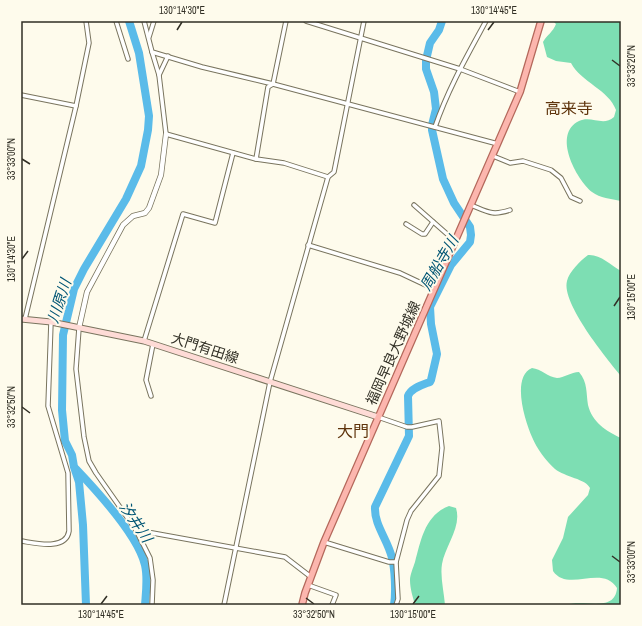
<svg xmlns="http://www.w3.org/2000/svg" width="642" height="626" font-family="'Archivo Narrow','Noto Sans JP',sans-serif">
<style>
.forest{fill:#7ddeb3}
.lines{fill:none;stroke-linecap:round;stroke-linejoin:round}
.river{stroke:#5abbe9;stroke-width:8}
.minor-casing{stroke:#79745e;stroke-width:5.5}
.tertiary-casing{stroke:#79745e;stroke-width:6}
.secondary-casing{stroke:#79745e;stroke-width:7}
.primary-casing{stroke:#b4685b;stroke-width:8}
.minor{stroke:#fff;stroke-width:3.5}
.tertiary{stroke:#fff;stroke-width:4.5}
.secondary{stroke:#fedbd6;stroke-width:5}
.primary{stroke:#fcb6ae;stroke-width:5.5}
.ticks{fill:none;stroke:#312f25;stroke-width:1.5}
.labels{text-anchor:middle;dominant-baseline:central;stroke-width:4;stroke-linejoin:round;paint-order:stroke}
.street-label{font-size:14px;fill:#312f25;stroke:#fefbec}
.water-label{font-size:15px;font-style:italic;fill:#015574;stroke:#fefbec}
.quarter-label{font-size:16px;fill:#5e330b;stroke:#fefbec}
.neatline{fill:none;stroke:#312f25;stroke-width:1.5}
.ticks-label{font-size:10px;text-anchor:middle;fill:#312f25}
</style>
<rect width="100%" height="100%" fill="#fefbec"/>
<g class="forest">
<path d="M553,21H621V201C611,199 600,198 592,192C576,179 552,134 579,121C591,115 603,127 614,117L616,110C609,90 581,82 571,63L556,61L547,57L543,42C547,35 553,32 556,24Z"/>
<path d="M588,255C600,254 611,265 621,271V376C607,359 561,303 567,281C569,272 580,261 588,255Z"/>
<path d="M532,368C541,369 548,377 557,378C564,378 571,372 579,372C588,383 586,393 588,405C592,422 606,431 621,438V605H567C582,598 615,614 617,588C602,564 568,593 553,571L552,560L563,538L568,517L588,495L590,488C586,479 565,477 555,469C546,461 537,449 532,437C525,421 511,377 532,368Z"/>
<path d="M449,506L456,508C462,527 445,546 442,564C440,577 444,592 445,605H415C413,597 410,589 410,580C410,575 413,568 415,562C421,540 425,515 449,506Z"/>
</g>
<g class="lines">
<g class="river">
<path d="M76,469C97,491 138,535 145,565C148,578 146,592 145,605"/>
<path d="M86,605L83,525L79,482L74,467L72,455L65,441L62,410L63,335L74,289L84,269L126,199L141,166L148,130L149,116L139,53L129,21"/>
<path d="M394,605C396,593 395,569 392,558C388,540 374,525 375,507L409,436L408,396C411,388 422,385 430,382L431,380L437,354L431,324L430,307L451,265L470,242L471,235L470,227L454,203L443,179L432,130V125L436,109L434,92L426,69V60L430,43L439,30L442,21"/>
</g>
<defs>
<g id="minor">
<path d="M116,21L128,59"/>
<path d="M144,21L152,52L202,67L273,84L498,144"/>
<path d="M306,21L460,69L520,92"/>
<path d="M149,37L154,21"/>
<path d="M152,52L159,75"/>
<path d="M168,56L159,75L166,134L256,159L268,87L273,84L286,21"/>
<path d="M21,95L76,106"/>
<path d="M435,127C448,89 467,56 486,21"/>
<path d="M493,156L510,163L523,161L551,170L561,178L571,197L580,201"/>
<path d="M256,159L284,163L328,177"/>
<path d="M414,205L455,241"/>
<path d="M471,205C488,212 492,216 510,210"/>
<path d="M406,224L422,234H425L433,222"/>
<path d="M308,245L400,273L434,289"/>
<path d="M25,319L76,106L89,43L86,21"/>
<path d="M79,328L76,369L84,437L89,461L96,473L136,530L150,558L153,580L152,605"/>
<path d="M144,341L183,214L215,223L233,153"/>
<path d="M151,396L146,380L153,344"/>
<path d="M378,417L407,427H412L439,421L442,448L439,476L411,511L407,520L396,562L398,599L396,605"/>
<path d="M136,530L285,557L311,577"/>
<path d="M21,541C35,543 66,551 69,531L68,473L48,406L51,322"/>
<path d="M324,542L389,562H396"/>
<path d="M308,585L336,595L332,605"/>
<path d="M224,605L270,382L328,177L334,172L364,21"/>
</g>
<path id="tertiary" d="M79,328L87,292L123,225L133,216L145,213L149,208L161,175L166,134"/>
<path id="secondary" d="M21,319L51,322L144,341L378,417"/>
<path id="primary" d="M302,605L305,593L324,542L520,92L541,21"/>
</defs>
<use href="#minor" class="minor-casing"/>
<use href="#tertiary" class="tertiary-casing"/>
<use href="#secondary" class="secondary-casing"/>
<use href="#primary" class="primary-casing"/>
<use href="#minor" class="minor"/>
<use href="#tertiary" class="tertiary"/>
<use href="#secondary" class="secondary"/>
<use href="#primary" class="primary"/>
</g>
<path class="ticks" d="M177,30L182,22M488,30L494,22M612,60L620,66M22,159L30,164M22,259L28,251M614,306L620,297M22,407L30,413M612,556L620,562M306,598L314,604M101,604L107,596M413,604L419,596"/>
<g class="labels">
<g class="street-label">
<text transform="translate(205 348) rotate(18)">大門有田線</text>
<text transform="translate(393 353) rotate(-66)">福岡早良大野城線</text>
</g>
<g class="water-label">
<text transform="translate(439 263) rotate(-60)">周船寺川</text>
<text transform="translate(59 301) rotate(-72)">川原川</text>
<text transform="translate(136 522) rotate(56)">汐井川</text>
</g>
<g class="quarter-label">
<text x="569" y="108">高来寺</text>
<text x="353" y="431">大門</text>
</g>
</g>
<rect width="642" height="626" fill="none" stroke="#fefbec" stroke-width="44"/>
<rect x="22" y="22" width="598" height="582" class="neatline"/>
<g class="ticks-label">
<text x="182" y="14">130°14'30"E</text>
<text x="494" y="14">130°14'45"E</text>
<text transform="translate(631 66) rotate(-90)" y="4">33°33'20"N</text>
<text transform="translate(11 159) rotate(-90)" y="4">33°33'00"N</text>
<text transform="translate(11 259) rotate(-90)" y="4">130°14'30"E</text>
<text transform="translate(631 297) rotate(-90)" y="4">130°15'00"E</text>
<text transform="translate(11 407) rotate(-90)" y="4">33°32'50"N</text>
<text transform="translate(631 562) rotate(-90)" y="4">33°33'00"N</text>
<text x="101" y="618">130°14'45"E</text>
<text x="314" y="618">33°32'50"N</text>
<text x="413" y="618">130°15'00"E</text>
</g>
</svg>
